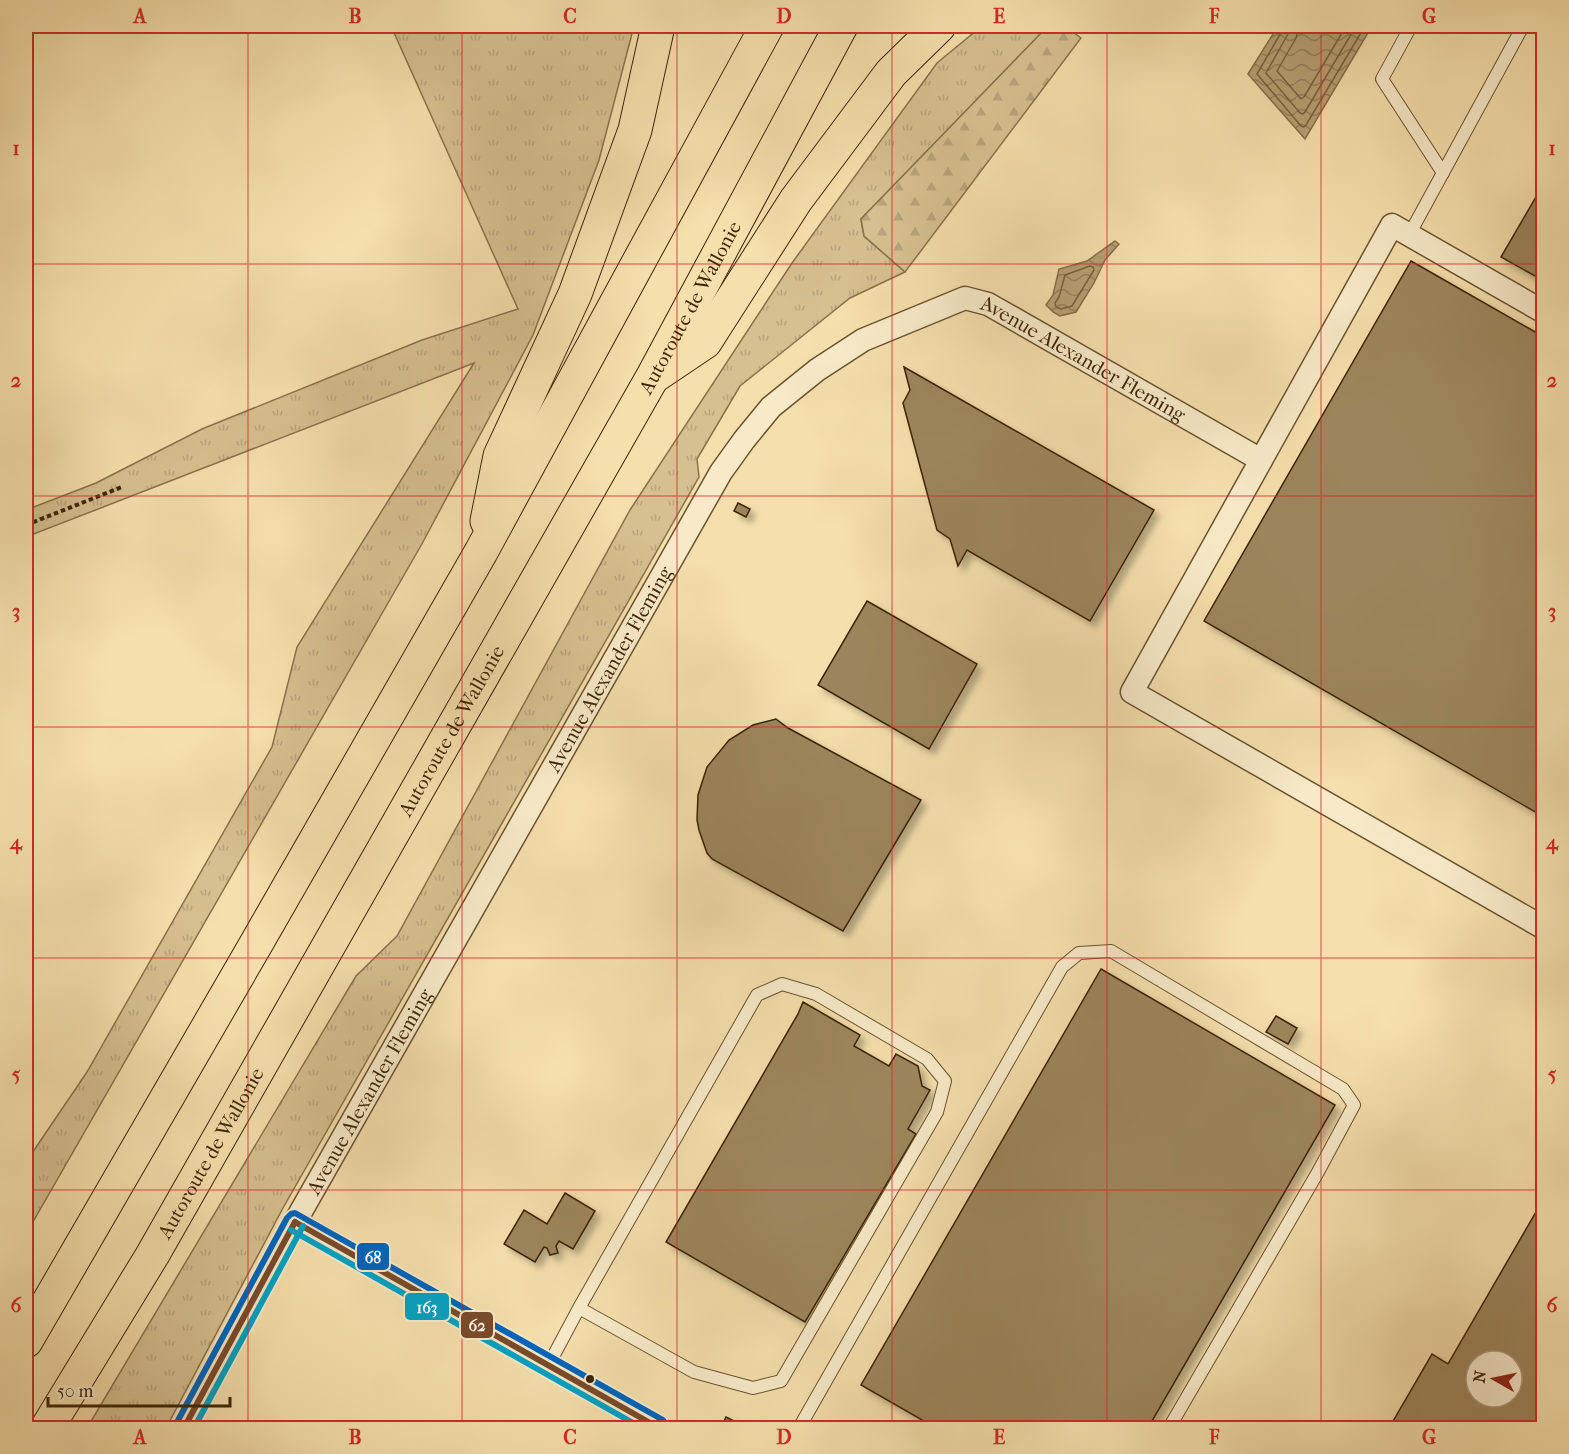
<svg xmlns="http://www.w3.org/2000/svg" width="1569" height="1454" font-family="'IM FELL French Canon',serif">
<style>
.grass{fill:url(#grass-tufts);stroke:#89724a;stroke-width:1.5}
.forest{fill:url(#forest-firs);stroke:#89724a;stroke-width:1.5}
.water{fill:url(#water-waves);stroke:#856e47;stroke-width:1.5}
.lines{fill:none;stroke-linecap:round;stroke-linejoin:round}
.shore{stroke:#79623c;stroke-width:1.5}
.building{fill:#9c855c;stroke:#3c2405;stroke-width:1.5;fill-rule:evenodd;filter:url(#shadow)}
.lane-casing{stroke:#6a532f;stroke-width:14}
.street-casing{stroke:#6a532f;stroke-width:25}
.highway-casing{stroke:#3c2405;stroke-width:35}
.path{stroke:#3c2405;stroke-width:4;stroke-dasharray:4.5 3;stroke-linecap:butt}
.lane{stroke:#f8eac9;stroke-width:12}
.street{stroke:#f8eac9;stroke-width:22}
.highway{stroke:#f5dfac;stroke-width:33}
.bus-1-casing{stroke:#f8eac9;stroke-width:10}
.bus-2-casing{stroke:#f8eac9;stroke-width:10}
.bus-3-casing{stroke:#f8eac9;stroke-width:10}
.bus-1{stroke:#7a4b2a;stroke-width:6}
.bus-2{stroke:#03a2c4;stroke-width:6}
.bus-3{stroke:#0065bd;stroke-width:6}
.grid{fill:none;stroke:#d62828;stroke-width:1.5;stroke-opacity:0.55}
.bus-dot{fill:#3c2405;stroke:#f8eac9;stroke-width:2}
.labels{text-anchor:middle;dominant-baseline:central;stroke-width:6;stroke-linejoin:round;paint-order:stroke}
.street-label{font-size:20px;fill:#3c2405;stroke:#f8eac9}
.line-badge{stroke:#f8eac9;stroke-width:2}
.badge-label{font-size:16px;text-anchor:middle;font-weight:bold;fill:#fff}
.neatline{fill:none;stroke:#d62828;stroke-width:2}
.grid-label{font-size:20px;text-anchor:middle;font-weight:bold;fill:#d62828}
</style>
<defs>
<pattern id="grass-tufts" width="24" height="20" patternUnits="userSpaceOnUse" patternTransform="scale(1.5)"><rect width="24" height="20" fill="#d6bf90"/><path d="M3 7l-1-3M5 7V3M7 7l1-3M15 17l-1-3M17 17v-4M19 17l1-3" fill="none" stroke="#b9a47b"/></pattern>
<pattern id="forest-firs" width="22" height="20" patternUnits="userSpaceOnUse" patternTransform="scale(1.5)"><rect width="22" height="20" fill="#d6bf90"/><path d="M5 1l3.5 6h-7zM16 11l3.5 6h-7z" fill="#b9a47b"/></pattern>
<pattern id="water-waves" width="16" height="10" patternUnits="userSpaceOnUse" patternTransform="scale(1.5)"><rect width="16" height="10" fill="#b69f73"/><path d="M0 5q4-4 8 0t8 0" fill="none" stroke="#95815c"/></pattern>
<filter id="shadow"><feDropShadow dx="5.5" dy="5.5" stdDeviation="3" flood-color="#0004"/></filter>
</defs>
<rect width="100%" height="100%" fill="#f5dfac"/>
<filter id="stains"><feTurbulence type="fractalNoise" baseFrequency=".00333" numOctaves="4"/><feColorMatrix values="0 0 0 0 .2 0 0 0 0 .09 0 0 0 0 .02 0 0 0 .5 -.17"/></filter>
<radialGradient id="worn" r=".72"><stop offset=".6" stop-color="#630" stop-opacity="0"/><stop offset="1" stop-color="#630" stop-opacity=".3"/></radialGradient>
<g class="grass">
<path d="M391,26H634L599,160L533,335L423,542L26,1234V1162L87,1072L272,747L297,647L474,363L26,537V510L96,483L202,429L422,340L518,309Z"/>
<path d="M982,26H1048L861,219L864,236L905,272L850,298L740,386L697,459L699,477L283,1208L166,1428H87L356,976L397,936L630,510L792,263L937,63Z"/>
</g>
<path class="forest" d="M1048,26C1064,25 1068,28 1081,38L905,272L864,236L861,219Z"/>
<g class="water">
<path d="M1278,26H1372L1305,139L1248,74Z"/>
<path d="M1115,241L1119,244L1105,260L1094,283L1076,312L1060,316L1053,312L1046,305L1053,295L1059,269L1087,261Z"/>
</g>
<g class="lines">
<g class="shore">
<path d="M1282,26V31L1257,74L1301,126L1304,127L1306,125L1365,26"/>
<path d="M1290,26L1288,34L1266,73L1300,113L1303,114L1305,112L1356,26"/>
<path d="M1299,26L1296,38L1277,71L1301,99L1304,97L1346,26"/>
<path d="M1090,266L1093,267L1094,270L1072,306L1061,309L1056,307L1055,303L1059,297L1065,275Z"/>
</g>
</g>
<g class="building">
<path d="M1544,183V281L1501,257Z"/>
<path d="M1411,261L1544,337V817L1204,621Z"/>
<path d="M904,367L1154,510L1090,621L967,550L958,566L950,539L937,530L903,403L910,390Z"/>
<path d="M738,503L750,509L746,517L734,511Z"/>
<path d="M867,601L977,664L929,749L818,685Z"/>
<path d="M776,719L788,728L921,800L843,931L712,859L707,853L699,830L697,820L698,795L707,767L729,740L753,725Z"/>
<path d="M1101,969L1335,1105L1148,1428H936L861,1385Z"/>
<path d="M803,1002L860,1035L854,1046L889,1066L896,1054L918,1066L922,1086L930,1090L908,1129L916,1134L805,1322L666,1242L798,1014Z"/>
<path d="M1276,1016L1297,1028L1288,1044L1266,1032Z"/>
<path d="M565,1193L595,1211L573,1249L559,1241L556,1246L558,1253L550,1255L547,1248L544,1247L535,1262L504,1244L524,1210L547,1224Z"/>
<path d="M1544,1198V1428H1389L1432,1354L1448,1364ZM1476,1361H1512V1397H1476Z"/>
<path d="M726,1417L742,1425L740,1428H733L723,1424Z"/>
</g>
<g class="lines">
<defs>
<g id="lane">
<path d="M1411,26L1382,79L1443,173"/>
<path d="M1409,235L1523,26"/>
<path d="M548,1366L579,1308L757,995L782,984L816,994L927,1059L945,1081L937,1112L781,1381L753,1388L694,1372L579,1308"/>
<path d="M799,1428L1062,967L1079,953L1111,951L1343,1089L1354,1105L1318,1172L1169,1428"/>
</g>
<g id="street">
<path d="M1544,312L1392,225L1132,692L1544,928"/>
<path d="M295,1222L659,1428"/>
<path id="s1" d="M184,1428L295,1222L721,472L744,440L771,407L817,370L863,340L965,298L988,304L1261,460"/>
</g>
<g id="highway">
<path d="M656,375L705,342L796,200L891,73L939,26"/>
<path d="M487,521L500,456L575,294L635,130L658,26"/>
<path d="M26,1341L256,944L481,552L767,26"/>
<path id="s2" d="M47,1428L153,1254L652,378L841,26"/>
</g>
</defs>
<use href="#lane" class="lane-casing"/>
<use href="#street" class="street-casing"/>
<use href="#highway" class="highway-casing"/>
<path class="path" d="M26,525L122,487"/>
<use href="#lane" class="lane"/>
<use href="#street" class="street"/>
<use href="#highway" class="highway"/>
<defs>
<g id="bus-1">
<path d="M295,1222L659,1428"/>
<path d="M184,1428L295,1222"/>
</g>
<g id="bus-2">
<path d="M291,1230L642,1428"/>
<path d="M194,1428L303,1226"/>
</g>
<path id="bus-3" d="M176,1424L287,1218L291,1214L295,1213L663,1420"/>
</defs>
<use href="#bus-1" class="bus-1-casing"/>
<use href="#bus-2" class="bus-2-casing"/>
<use href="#bus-3" class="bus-3-casing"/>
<use href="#bus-1" class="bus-1"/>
<use href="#bus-2" class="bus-2"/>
<use href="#bus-3" class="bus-3"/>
</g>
<path class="grid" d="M248,26V1428M462,26V1428M677,26V1428M892,26V1428M1107,26V1428M1321,26V1428M26,264H1544M26,496H1544M26,727H1544M26,958H1544M26,1190H1544"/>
<circle class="bus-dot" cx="590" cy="1379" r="5"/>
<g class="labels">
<g class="street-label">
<text stroke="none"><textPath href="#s2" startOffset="1292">Autoroute de Wallonie</textPath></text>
<text stroke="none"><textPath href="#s1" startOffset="1536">Avenue Alexander Fleming</textPath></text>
<text stroke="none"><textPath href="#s1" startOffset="870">Avenue Alexander Fleming</textPath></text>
<text stroke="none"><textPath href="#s2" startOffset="806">Autoroute de Wallonie</textPath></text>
<text stroke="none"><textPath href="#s1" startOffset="384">Avenue Alexander Fleming</textPath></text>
<text stroke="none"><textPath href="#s2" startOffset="320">Autoroute de Wallonie</textPath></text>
</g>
</g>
<g class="line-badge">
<rect x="356" y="1242" width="34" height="29" rx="6" fill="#0065bd"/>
<rect x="404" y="1292" width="46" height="29" rx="6" fill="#03a2c4"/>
<rect x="460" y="1311" width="34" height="28" rx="6" fill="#7a4b2a"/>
</g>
<g class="badge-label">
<text x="373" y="1263">68</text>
<text x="427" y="1313">163</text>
<text x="477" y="1331">62</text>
</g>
<rect width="1569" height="1454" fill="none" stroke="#f5dfac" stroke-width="66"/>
<g transform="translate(1494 1379) rotate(279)"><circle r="28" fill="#f8eac9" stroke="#ad9b7b" stroke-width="1.5"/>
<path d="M0-4.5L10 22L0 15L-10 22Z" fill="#8f2418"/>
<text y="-9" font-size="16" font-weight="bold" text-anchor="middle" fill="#3c2405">N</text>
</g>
<path d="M48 1397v9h182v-9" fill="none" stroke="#3c2405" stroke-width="3"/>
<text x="57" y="1397" font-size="18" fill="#3c2405" stroke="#f8eac9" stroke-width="4.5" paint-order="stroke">50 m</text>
<rect x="33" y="33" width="1503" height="1388" class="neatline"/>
<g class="grid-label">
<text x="140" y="23">A</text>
<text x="355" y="23">B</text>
<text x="570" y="23">C</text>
<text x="784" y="23">D</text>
<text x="999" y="23">E</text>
<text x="1214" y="23">F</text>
<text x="1429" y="23">G</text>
<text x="16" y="155">1</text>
<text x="1552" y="155">1</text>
<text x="16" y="387">2</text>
<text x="1552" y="387">2</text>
<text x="16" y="618">3</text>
<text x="1552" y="618">3</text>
<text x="16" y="849">4</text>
<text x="1552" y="849">4</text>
<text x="16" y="1081">5</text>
<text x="1552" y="1081">5</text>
<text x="16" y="1312">6</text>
<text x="1552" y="1312">6</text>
<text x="140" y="1444">A</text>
<text x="355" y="1444">B</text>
<text x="570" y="1444">C</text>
<text x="784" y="1444">D</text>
<text x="999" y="1444">E</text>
<text x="1214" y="1444">F</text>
<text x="1429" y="1444">G</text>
</g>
<rect width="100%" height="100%" filter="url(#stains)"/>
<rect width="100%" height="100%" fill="url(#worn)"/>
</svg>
